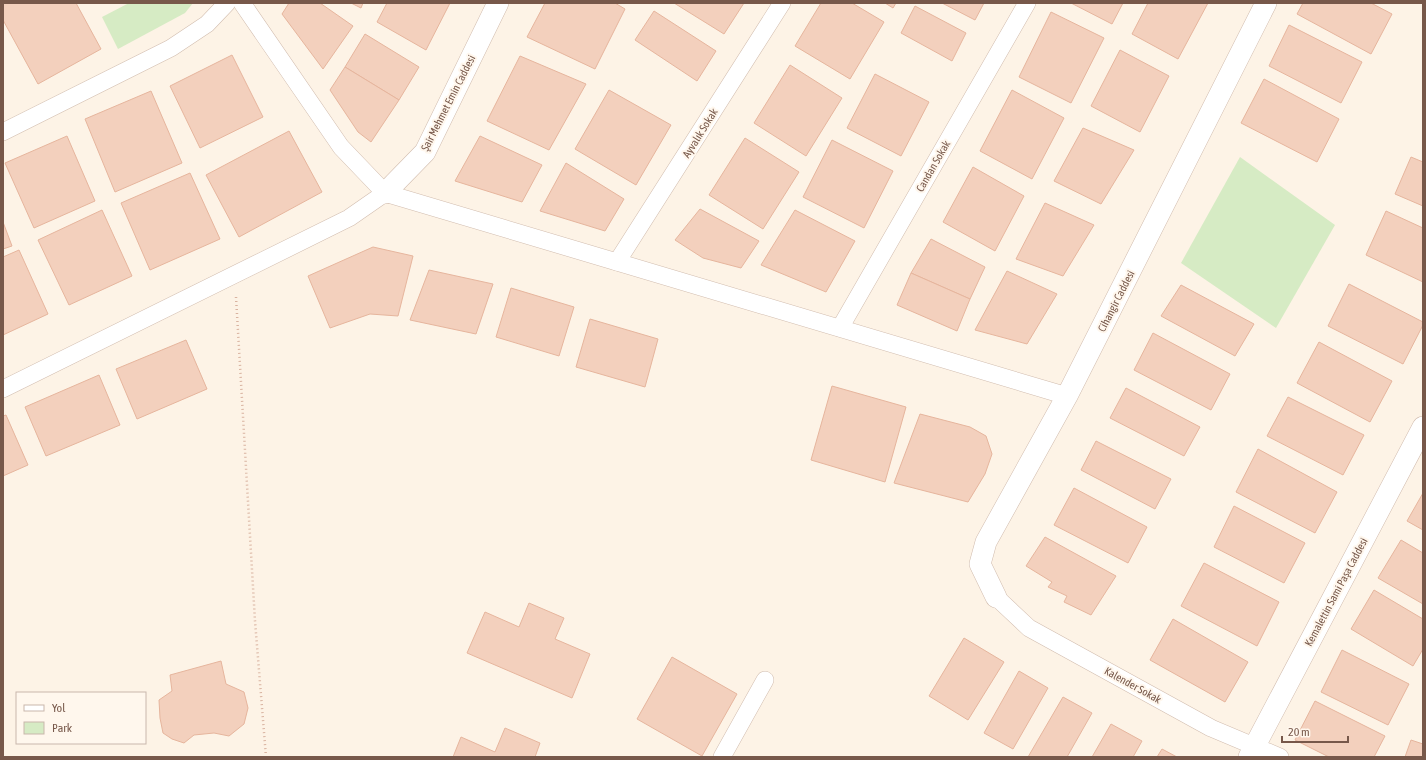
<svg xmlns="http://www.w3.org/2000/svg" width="1426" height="760" font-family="'Asap Condensed',sans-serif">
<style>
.green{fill:#d6ebc4}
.building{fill:#f3d0bd;stroke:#e6b59d}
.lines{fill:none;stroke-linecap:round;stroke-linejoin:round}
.minor-casing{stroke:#d1bcae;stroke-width:18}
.tertiary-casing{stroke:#d1bcae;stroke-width:22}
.path{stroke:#d9b3a0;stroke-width:2.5;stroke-dasharray:1 3;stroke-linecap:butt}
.minor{stroke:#fff;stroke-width:17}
.tertiary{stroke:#fff;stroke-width:21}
.labels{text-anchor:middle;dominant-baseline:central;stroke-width:4;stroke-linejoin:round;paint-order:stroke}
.street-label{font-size:11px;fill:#77584a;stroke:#fff7ed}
</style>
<rect width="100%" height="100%" fill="#fdf3e6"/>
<g class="green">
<path d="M129,3H193L185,13L118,49L102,17Z"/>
<path d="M1240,157L1335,225L1276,328L1181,263Z"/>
</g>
<g class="building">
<path d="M3,3H76L101,49L38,84L3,20Z"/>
<path d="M289,3H320L353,26L323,69L282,14Z"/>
<path d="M351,3H363L361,8Z"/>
<path d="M387,3H450L426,50L377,22Z"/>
<path d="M545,3H615L625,9L595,69L527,37Z"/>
<path d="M674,3H744L724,34Z"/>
<path d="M821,3H852L884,22L850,79L795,46Z"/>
<path d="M885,3H896L893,8Z"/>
<path d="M942,3H984L975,20Z"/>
<path d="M1071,3H1123L1112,24Z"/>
<path d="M1148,3H1208L1178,59L1132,34Z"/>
<path d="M1303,3H1371L1392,14L1371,54L1297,14Z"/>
<path d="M915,6L966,33L952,61L901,33Z"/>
<path d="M654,11L716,51L697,81L635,40Z"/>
<path d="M1051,12L1104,38L1071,103L1019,77Z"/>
<path d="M1289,25L1362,62L1341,103L1269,66Z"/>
<path d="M365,34L419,67L399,100L345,67Z"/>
<path d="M1120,50L1169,76L1140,132L1091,106Z"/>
<path d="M232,55L263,117L200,148L170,86Z"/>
<path d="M520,56L586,84L549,150L487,121Z"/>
<path d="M790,65L842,98L806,156L754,123Z"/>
<path d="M345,67L399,100L371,142L358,132L330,90Z"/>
<path d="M875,74L929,102L901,156L847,128Z"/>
<path d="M1264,79L1339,119L1317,162L1241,123Z"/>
<path d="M609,90L671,125L636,185L575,149Z"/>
<path d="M1012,90L1064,118L1032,179L980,151Z"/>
<path d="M151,91L182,163L115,192L85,119Z"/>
<path d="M1083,128L1134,150L1101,204L1054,181Z"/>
<path d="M289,131L322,192L239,237L206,175Z"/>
<path d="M67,136L95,201L34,228L5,163Z"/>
<path d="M480,136L542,165L522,202L455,181Z"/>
<path d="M745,138L799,172L763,229L709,195Z"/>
<path d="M832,140L893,171L864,228L803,197Z"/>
<path d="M1411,157L1423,162V206L1395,194Z"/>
<path d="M566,163L624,199L605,231L540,211Z"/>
<path d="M973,167L1024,196L995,251L943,222Z"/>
<path d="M190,173L220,239L150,270L121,203Z"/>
<path d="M1045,203L1094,225L1063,276L1016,259Z"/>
<path d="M700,209L759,241L741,268L703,258L675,240Z"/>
<path d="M102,210L132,276L69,305L38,240Z"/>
<path d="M795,210L855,241L826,292L761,265Z"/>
<path d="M1386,211L1423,228V282L1366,255Z"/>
<path d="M3,222L12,246L3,249Z"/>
<path d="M931,239L985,267L970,299L911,273Z"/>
<path d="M373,247L413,256L398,316L370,314L330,328L308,276Z"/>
<path d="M19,250L48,314L3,335V257Z"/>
<path d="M429,270L493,284L476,334L410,320Z"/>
<path d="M1007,271L1057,294L1027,344L975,330Z"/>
<path d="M911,273L970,299L957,331L897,305Z"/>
<path d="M1349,284L1423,322V325L1403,364L1328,326Z"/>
<path d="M1181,285L1254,324L1235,356L1161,316Z"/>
<path d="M511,288L574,307L559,356L496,337Z"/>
<path d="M590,319L658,339L645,387L576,367Z"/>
<path d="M1153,333L1230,374L1211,410L1134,370Z"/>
<path d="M186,340L207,389L137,419L116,369Z"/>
<path d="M1319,342L1392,381L1370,422L1297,383Z"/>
<path d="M99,375L120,425L46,456L25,407Z"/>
<path d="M832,386L906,407L885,482L811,460Z"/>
<path d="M1126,388L1200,427L1184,456L1110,418Z"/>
<path d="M1288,397L1364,435L1343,475L1267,436Z"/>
<path d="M920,414L970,427L986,436L992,454L985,474L968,502L894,483Z"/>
<path d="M6,415L28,465L3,476V416Z"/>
<path d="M1096,441L1171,479L1155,509L1081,470Z"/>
<path d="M1258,449L1337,492L1315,533L1236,492Z"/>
<path d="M1074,488L1147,527L1128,563L1054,525Z"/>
<path d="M1423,493V530L1407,521Z"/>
<path d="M1234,506L1305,543L1284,583L1214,547Z"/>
<path d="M1045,537L1116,576L1091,615L1064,602L1067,596L1048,587L1052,582L1026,566Z"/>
<path d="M1401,540L1423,553V604L1378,578Z"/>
<path d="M1204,563L1279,602L1257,646L1181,606Z"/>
<path d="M1374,590L1423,619V649L1413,666L1351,629Z"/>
<path d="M529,603L564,618L555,639L590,654L572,698L467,653L485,612L519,627Z"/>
<path d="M1173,619L1248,662L1225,702L1150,660Z"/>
<path d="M964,638L1004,662L968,720L929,696Z"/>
<path d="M1342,650L1409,684L1388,725L1321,692Z"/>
<path d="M672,657L737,694L702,756L637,719Z"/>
<path d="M221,661L226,684L244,692L248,708L244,724L229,736L214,733L194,735L184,743L172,739L163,733L160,718L159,700L172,691L170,675Z"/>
<path d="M1019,671L1048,688L1013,749L984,733Z"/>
<path d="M1063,697L1092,713L1067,757H1028Z"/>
<path d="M1315,701L1385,736L1374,757H1329L1295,740Z"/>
<path d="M1111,724L1142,741L1133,757H1092Z"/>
<path d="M505,728L540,743L535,757H453L461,737L495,752Z"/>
<path d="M1411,740L1423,744V757H1405Z"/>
<path d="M1162,749L1177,757H1157Z"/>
</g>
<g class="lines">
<defs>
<g id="minor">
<path d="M242,3L341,147L385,193L1067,396"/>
<path d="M3,132L171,48L207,24L227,3"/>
<path d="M617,262L782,3"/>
<path d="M840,328L1027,3"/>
<path d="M3,389L349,218L385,193"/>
<path d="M996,597L1029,628L1211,728L1280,757"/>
<path d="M722,757L765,680"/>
</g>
<g id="tertiary">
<path d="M385,193L425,152L498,3"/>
<path d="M996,597L980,564L986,542L1067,396L1266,3"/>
<path d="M1249,757L1423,427"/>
</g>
</defs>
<use href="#minor" class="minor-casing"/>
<use href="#tertiary" class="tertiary-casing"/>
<path class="path" d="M236,297L255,621L266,757"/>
<use href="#minor" class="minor"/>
<use href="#tertiary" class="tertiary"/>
</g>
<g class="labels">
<g class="street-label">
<text transform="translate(448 103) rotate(-63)">Şair Mehmet Emin Caddesi</text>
<text transform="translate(700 133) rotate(-58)">Ayvalık Sokak</text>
<text transform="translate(933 166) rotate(-60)">Candan Sokak</text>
<text transform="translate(1116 301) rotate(-63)">Cihangir Caddesi</text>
<text transform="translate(1336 592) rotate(-62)">Kemalettin Sami Paşa Caddesi</text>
<text transform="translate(1133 685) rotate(29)">Kalender Sokak</text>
</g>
</g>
<rect width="1426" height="760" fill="none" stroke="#77584a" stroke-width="8"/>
<rect x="16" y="692" width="130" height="52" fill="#fff7ed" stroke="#c9b7ac"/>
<rect x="24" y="705" width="20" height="6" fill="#ffffff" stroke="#c9b7ac"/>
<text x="52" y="712" font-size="12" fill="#77584a">Yol</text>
<rect x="24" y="722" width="20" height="12" fill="#d6ebc4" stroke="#c9b7ac"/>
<text x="52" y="732" font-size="12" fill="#77584a">Park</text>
<path d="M1282 736v6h66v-6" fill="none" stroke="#77584a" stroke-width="2"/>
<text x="1288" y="736" font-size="12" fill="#77584a" stroke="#fff7ed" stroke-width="3" paint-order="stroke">20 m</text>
</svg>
